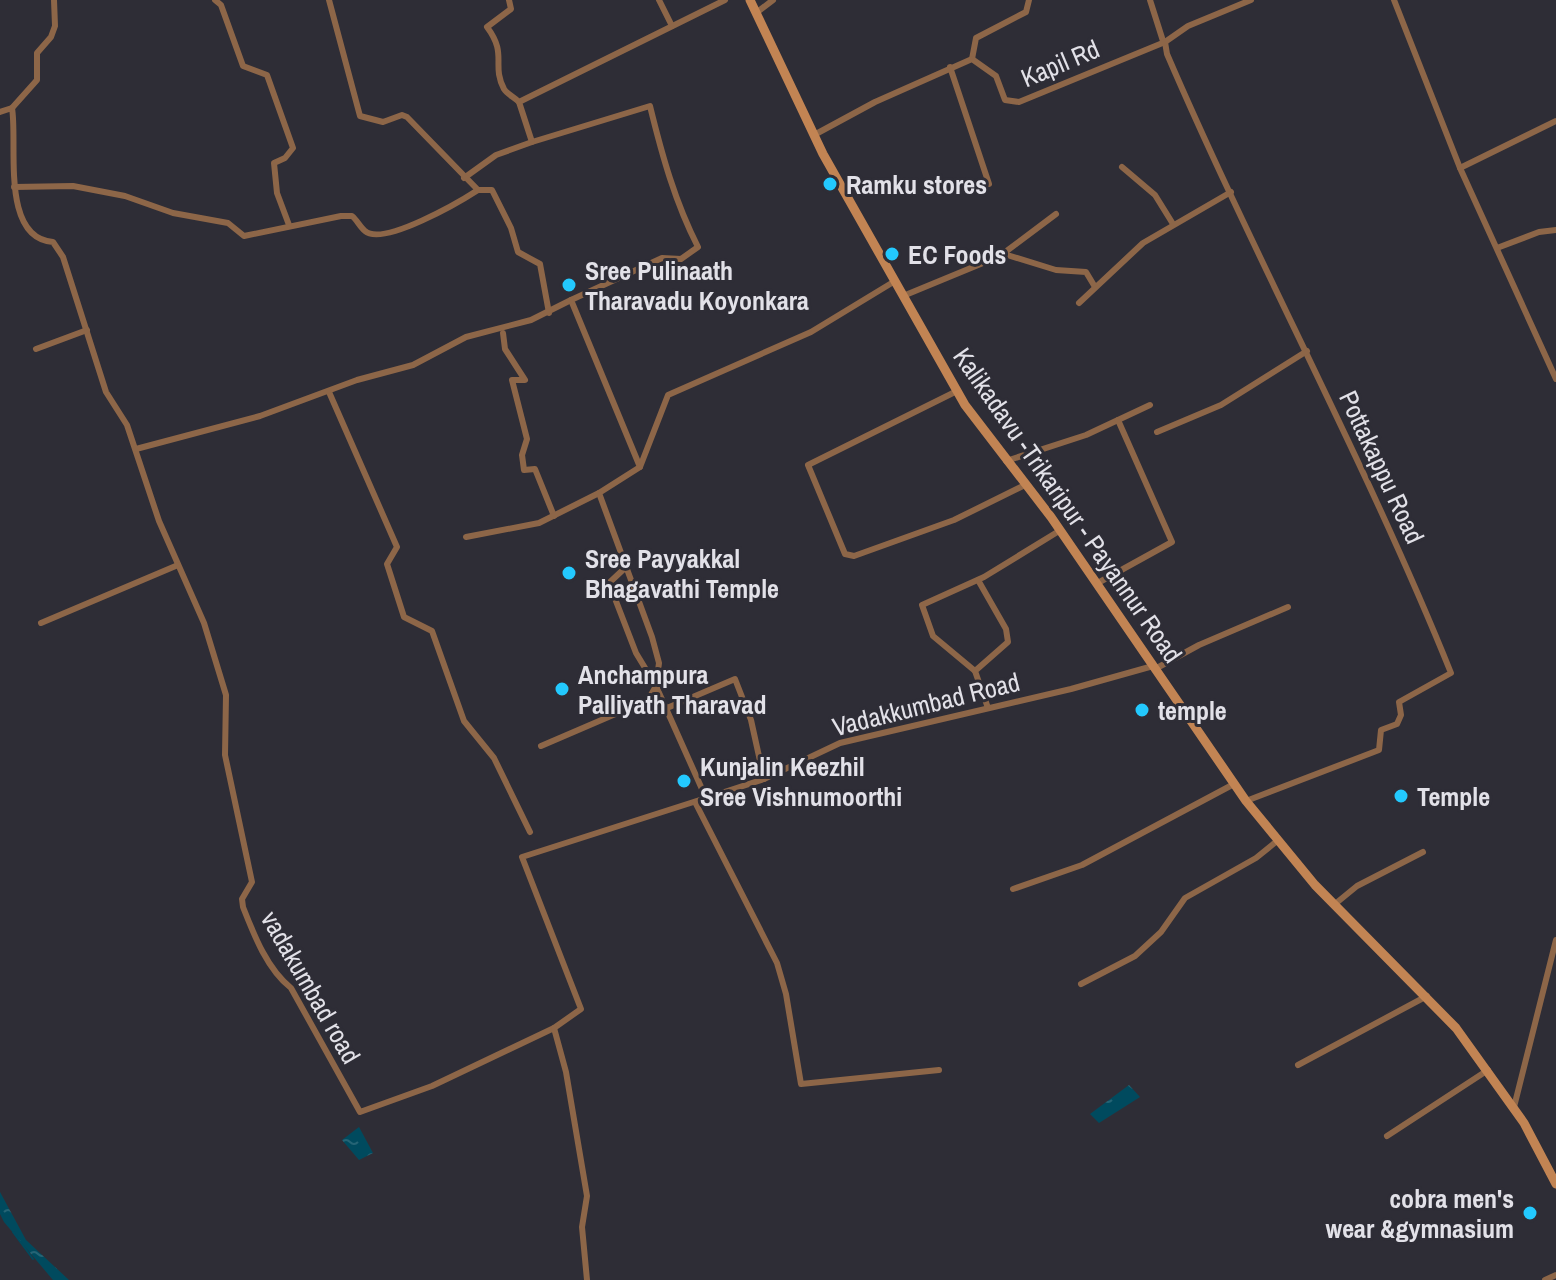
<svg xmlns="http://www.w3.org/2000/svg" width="1556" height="1280" font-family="'Archivo Narrow',sans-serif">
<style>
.water{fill:url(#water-ripples)}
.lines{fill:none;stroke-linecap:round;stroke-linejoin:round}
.stream{stroke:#004a5e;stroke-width:2}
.street{stroke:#8d6648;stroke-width:6}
.secondary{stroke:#c28453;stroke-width:9}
.poi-dot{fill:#23c9fe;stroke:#2e2d36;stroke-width:3}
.labels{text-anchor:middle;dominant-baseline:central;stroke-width:6;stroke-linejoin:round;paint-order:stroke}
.street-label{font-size:26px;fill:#e2e1e8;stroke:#2e2d36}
.poi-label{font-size:26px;font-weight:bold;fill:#e2e1e8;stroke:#2e2d36;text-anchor:start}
</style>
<defs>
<pattern id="water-ripples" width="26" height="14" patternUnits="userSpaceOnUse" patternTransform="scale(2)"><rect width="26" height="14" fill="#004a5e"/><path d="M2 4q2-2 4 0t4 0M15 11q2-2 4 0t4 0" fill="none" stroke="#256475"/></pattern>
</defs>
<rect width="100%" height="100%" fill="#2e2d36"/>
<g class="water">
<path d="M1129,1085L1140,1097L1099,1123L1090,1114Z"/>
<path d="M359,1127L373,1153L359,1160L342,1140Z"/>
<path d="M0,1192L26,1240L69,1280H53L4,1222L0,1214Z"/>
</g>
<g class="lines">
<path class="stream" d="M13,1232L33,1259"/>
<g class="street">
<path d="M215,0L221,5L243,66L267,75L293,148L285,158L274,163L277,193L289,225"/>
<path d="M509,0L511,9L487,27C508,55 491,64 504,89C507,94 514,97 519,102"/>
<path d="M659,0L672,26"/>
<path d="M725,0L519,102L532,142L650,106C662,155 675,202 698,247L681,259L662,258L571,300L640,467L599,493L652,637L659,663L656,686L706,798L764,779L840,743L1071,689L1153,666"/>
<path d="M1150,0L1163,41"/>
<path d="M1394,0L1460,168L1556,379"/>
<path d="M756,13L773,0"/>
<path d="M1165,42L1167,54C1257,263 1366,462 1451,673L1399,702L1401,715L1397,724L1381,730L1379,750L1246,801"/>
<path d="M972,59L976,38L1026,12L1029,0"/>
<path d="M950,67L989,184"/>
<path d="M12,108L37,80V53L51,37L55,26L54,0"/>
<path d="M0,112L12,108C18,143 0,238 53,242L63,257L106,392L127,425L159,521L204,623L226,695L225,755L252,882L242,899L243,907C254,935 267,969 291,988L360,1112L432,1086L554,1028L581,1009L522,857L706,798"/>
<path d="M814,135L875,102L972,59L996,76L1005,100L1019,102L1165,42L1188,26L1251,0"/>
<path d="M1122,167L1155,195L1173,224"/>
<path d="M1460,168L1556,121"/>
<path d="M464,178L496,155L532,142"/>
<path d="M14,187L73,186L125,196L173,213L228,223L244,236L341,216H352C357,220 360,227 365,231C383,247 461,201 478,190L407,117L402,115L383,122L360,116L329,0"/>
<path d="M478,190H492L511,228L518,252L540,264L549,313"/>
<path d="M1497,248L1539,232L1556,230"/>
<path d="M1004,254L1056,270L1086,272L1095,287"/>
<path d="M903,296L1000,256L1056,214"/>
<path d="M1079,303L1143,243L1231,192"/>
<path d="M503,333L505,349L525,380H512L527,439L522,455L524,470L535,469L554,516"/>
<path d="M36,349L87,330"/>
<path d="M957,391L808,465L845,554L854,556L954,520L1025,485"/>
<path d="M329,392L397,547L387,564L404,617L432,631L464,721L494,758L530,832"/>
<path d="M1157,432L1221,405L1307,351"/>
<path d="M136,449L260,416L357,380L413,365L466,337L531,320L571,300"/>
<path d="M1006,461L1086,435L1150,405"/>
<path d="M640,467L668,395L811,332L895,281"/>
<path d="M466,537L539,523L599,493"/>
<path d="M978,580L1006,629L1008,642L975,671L988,708"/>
<path d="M1096,584L1172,542L1118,420"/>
<path d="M41,623L178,565"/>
<path d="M1155,669L1199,645L1288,607"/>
<path d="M975,671L933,636L922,605L984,577L1059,531"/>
<path d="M667,708L735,679L751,720L764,779"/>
<path d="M541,746L648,700L656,686L636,653L609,583L626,567"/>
<path d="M695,802L777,963L786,994L801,1084L939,1070"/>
<path d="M1013,889L1082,865L1234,784"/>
<path d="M1335,904L1357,886L1423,852"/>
<path d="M1081,984L1135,956L1161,932L1185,898L1256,858L1277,841"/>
<path d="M554,1028L566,1072L587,1196L582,1227L587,1280"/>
<path d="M1298,1065L1427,996"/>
<path d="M1514,1107L1556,940"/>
<path d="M1387,1136L1488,1070"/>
<path d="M1545,1280L1556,1275"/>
</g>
<path class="secondary" d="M750,0L823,154L965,405L1051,517L1246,801L1315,885L1456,1028L1524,1123L1556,1184"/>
</g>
<g class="poi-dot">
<circle cx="830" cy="184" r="8"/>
<circle cx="892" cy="254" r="8"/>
<circle cx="569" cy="285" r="8"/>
<circle cx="569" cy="573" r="8"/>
<circle cx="562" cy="689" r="8"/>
<circle cx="1142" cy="710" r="8"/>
<circle cx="684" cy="781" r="8"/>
<circle cx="1401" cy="796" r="8"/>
<circle cx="1530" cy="1213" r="8"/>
</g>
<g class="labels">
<g class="street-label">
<text transform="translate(1060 63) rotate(-23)">Kapil Rd</text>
<text transform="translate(1382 467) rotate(65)">Pottakappu Road</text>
<text transform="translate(1068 505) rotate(55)">Kalikadavu -Trikaripur - Payannur Road</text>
<text transform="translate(926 704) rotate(-14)">Vadakkumbad Road</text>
<text transform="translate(311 987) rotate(60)">vadakumbad road</text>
</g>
<g class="poi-label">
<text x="846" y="184">Ramku stores</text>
<text x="908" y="254">EC Foods</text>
<text x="585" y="270">Sree Pulinaath<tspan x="585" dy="30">Tharavadu Koyonkara</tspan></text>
<text x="585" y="558">Sree Payyakkal<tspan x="585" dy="30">Bhagavathi Temple</tspan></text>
<text x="578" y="674">Anchampura<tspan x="578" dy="30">Palliyath Tharavad</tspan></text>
<text x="1158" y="710">temple</text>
<text x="700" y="766">Kunjalin Keezhil<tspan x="700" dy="30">Sree Vishnumoorthi</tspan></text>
<text x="1417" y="796">Temple</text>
<text x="1514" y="1198" text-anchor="end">cobra men's<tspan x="1514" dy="30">wear &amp;gymnasium</tspan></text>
</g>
</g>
</svg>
